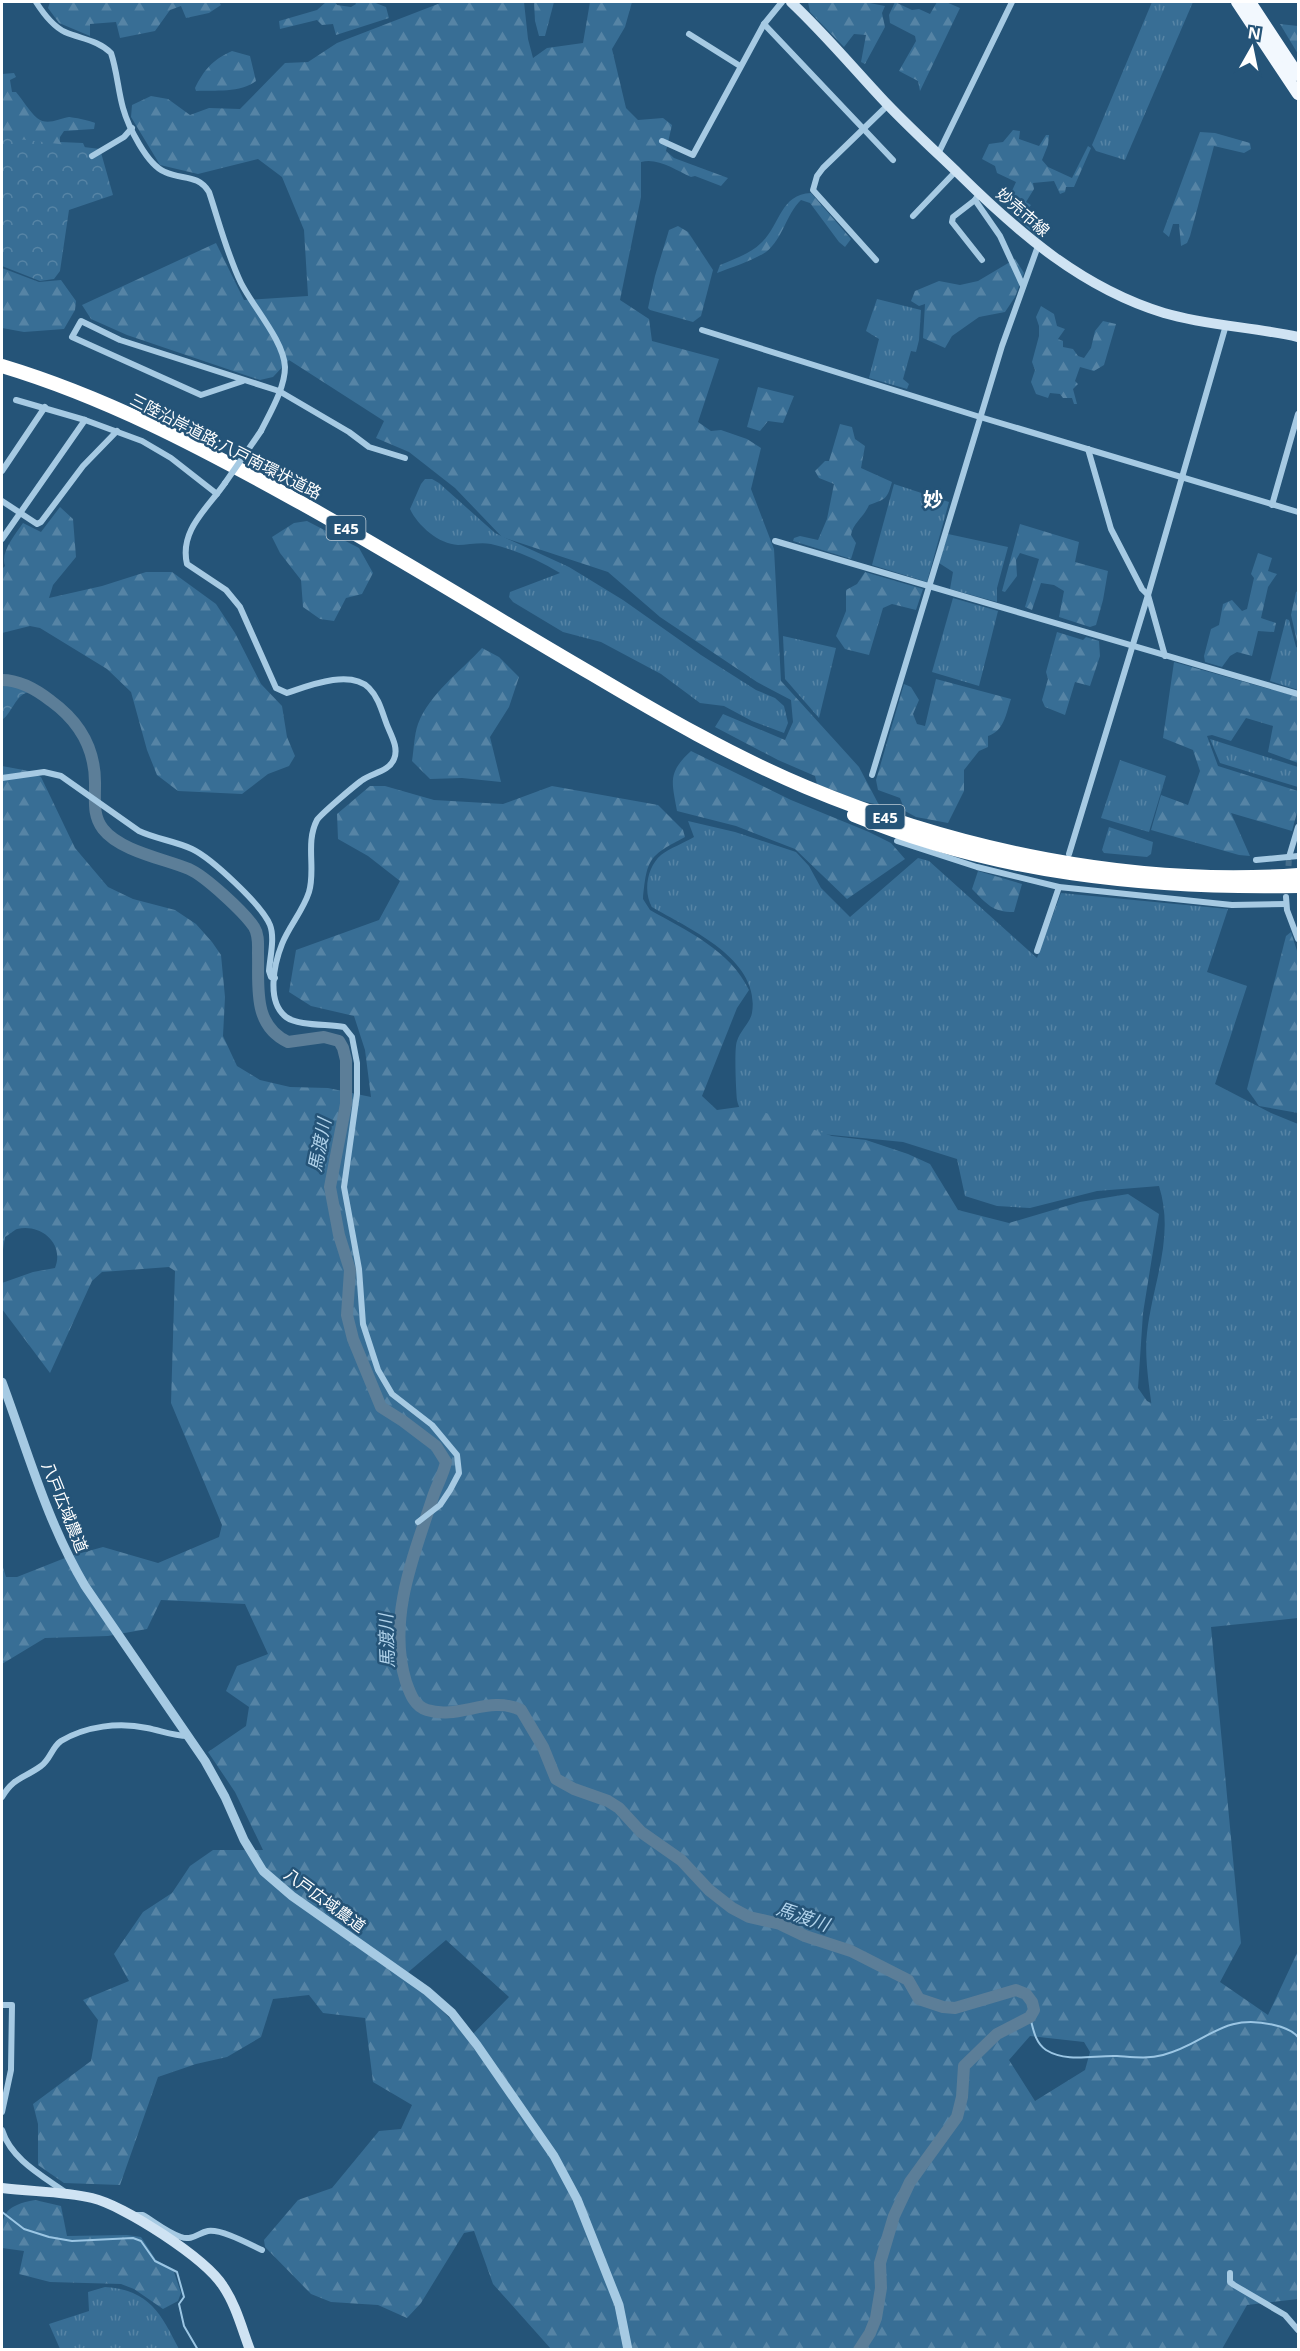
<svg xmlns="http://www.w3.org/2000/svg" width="1300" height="2351" font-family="'Open Sans','Noto Sans JP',sans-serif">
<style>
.grass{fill:url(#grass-tufts)}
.forest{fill:url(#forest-firs);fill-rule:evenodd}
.park{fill:url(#park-crowns)}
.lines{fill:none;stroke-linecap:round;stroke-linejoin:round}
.stream{stroke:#9bc6e4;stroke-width:2}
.river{stroke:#5c7e98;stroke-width:12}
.minor-tunnel{stroke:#466e8c;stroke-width:6;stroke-dasharray:6 3;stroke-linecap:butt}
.minor{stroke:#a6cae3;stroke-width:6}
.tertiary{stroke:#a6cae3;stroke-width:9}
.secondary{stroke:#cfe3f3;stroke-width:10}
.trunk{stroke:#f2f8fe;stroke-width:12}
.motorway{stroke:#fff;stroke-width:14}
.minor-bridge{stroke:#a6cae3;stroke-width:6}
.labels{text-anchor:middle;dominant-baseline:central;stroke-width:5;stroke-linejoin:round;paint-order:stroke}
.shield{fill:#255478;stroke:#beccd6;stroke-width:1.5}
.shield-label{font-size:15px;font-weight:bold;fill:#fff}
.street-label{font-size:16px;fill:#fff;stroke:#255478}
.water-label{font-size:18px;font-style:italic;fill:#b1d3eb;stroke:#255478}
.quarter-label{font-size:20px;font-weight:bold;fill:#fff;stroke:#255478}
</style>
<defs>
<pattern id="grass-tufts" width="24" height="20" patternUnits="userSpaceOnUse" patternTransform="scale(1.5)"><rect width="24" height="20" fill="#386e95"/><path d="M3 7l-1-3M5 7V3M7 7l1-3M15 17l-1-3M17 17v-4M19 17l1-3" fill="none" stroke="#5684a5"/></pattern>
<pattern id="forest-firs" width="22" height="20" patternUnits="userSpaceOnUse" patternTransform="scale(1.5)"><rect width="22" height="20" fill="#386e95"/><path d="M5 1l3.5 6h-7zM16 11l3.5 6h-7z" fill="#5684a5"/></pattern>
<pattern id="park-crowns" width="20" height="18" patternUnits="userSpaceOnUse" patternTransform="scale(1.5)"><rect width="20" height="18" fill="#386e95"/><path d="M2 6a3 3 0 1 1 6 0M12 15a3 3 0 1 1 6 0" fill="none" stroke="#5684a5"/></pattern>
</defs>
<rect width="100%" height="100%" fill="#255478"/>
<g class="grass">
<path d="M1152,2H1193L1125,160L1096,151L1092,145Z"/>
<path d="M877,299L921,310L919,340L916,352L911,351L903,379L909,384L907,389L869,378L879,339L866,331Z"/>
<path d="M425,479H432L439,483L495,533L569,567L623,600L701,655L756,690L775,698L784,706L788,723L784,733L752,721L724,706L700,703L661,674L601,642L563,632L513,602L509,597L510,592L560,573C538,560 516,550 491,544C480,542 468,545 458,545C439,544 418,526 410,509L421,484Z"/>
<path d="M894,484L949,502L927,582L872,565Z"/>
<path d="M948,534L1008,547L997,588V602L950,589L953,572L939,563Z"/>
<path d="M953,598L998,611L979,686L932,672Z"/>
<path d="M1286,619L1289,620L1296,647L1298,648V690L1270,681Z"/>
<path d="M783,636L836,648L819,718L785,679Z"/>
<path d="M1210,739L1298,767V787L1220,763Z"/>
<path d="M1120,760L1166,776L1149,832L1101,818Z"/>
<path d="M688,821L735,832L796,852L809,866L821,888L850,917L918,858L929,861L1037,958L1061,893L1228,909L1207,972L1247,986L1215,1084L1271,1113L1298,1124V1419L1167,1425L1153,1416C1150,1391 1144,1358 1147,1333C1153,1281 1175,1237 1159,1186L1097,1191L1030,1208L997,1206L965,1196L957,1159L903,1142L811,1133L744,1117C742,1112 738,1106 737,1100C736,1091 734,1048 737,1041C740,1031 750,1023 752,1013C761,959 689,929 652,907C643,892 647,867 661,855C670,848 684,843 694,837Z"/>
<path d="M1109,827L1153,842L1151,854L1147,857L1104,853L1102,850Z"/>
<path d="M105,2287C150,2290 161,2314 179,2349H60L49,2324L89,2311L88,2292Z"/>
</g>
<g class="forest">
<path d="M50,2H219L221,5L209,13L186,18L181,6L170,10L155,31L120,38L116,22L90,24V36L59,23L48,8Z"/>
<path d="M326,2H335L337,5L351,7L356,4L355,2H373L386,7L389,18L336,35L333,24L322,25L317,20L280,29L279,21L317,10Z"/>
<path d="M443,2H524L528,39L533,58L547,48L583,43L590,2H632L625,27L612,49L626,108L638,120L663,118L672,125L666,151L674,158L728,178L721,186L695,176L691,177C676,170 657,157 641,162V197L620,300L649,319L652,341L719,359L698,422L711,431L721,430L747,439L761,448L751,489L774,549L781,681L859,767L879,805L858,800L817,784L815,776L778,760L715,727L723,714L785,740L793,722L791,700L757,682L660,617L608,572L502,537L455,488L409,452L376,438L384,421L289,360L273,377L260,380L127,335L91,319L82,305L216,243L244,300L308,296L304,230L282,177L258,159L198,174L160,165L131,117L132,105L151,96L168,99L190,115L209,108L240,109L285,63L308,62L337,43Z"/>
<path d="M534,2H554L545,36H539L535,21Z"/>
<path d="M808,2H864L885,6L882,13L885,27L865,64L861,62L866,35L854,34L844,47L810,12Z"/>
<path d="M895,2L912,10L919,9L930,14L937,2H946L960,8L920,91L918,81L899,71L916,41L915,36L890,23L889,15Z"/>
<path d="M1280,24L1298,26V54Z"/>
<path d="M232,51L250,56L256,81C241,93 214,90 196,91L195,88C204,70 212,60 232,51Z"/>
<path d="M14,73L16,77L10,80L12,92H16C23,100 29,111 37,118C47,126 58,119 69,117C72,117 92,121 95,123L94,129L64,131L60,137V142L83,143L87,152L2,141V74Z"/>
<path d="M1013,130L1020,131L1019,139L1039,146L1046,135H1049L1048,145L1042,160L1048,167L1072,178L1088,146L1091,148L1074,187H1066L1065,192L1060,194L1054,181L1033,183L1034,189L1026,202L1031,205L1024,213L1039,229L1042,236L1038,238L1005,206L1016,182L997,173L995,166L982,159L989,144L1003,142Z"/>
<path d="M1200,132L1215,133L1250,143L1251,149L1244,153L1214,146L1190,236L1187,243L1181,246L1179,224H1173L1169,237L1163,232Z"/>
<path d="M811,193L851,239L845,247L839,242L810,203L801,200C786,214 783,239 766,252C752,261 732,267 717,273L720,265C734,259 750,254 761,243C780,226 780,194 811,193Z"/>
<path d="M678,226L688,232L713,270L701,316L693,322L650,310L648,308L655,276L669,230Z"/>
<path d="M1015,259L1024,273L1015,297L1005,312L979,317L952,336L945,348L923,338L925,304L919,306L911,301L915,291L939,281L960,285L978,281Z"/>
<path d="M2,268L39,282L61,280L76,301L75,310L64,329L24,332L2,328Z"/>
<path d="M1041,306L1054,314L1057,326L1065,329L1058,339L1063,341V347L1073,349L1078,356L1084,358L1091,348L1095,331L1103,321L1116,324L1104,365L1094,371L1080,367L1075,381L1078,384L1073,389L1077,404H1074L1072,398H1063L1060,394L1050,393L1048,398L1036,394L1031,382L1035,370L1032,362L1039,336V326L1036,317Z"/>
<path d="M758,387L794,396L783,423L768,421L760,431L747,427Z"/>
<path d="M840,424L852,427L855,439L865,446L861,468L892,482C887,499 886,499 869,505C864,517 853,523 851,535L856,543L851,559L793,541L794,538L800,536L818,540L827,519L834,484L819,478L815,471L825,461H829Z"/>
<path d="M60,507L73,519L76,557L53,585L49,598L102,586L146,572H172L216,604L235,633L261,684L282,706L287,737L295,756L289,766L268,774L242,794L178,791L157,775L147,750L131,692L107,669L40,628L30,626L2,633V569L5,566C0,552 15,535 23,523L41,532Z"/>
<path d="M307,521L359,548L373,573L362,594L346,598L334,621L320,619L303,607L301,580L280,553L272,537L294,523Z"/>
<path d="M1020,524L1079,542L1075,562L1108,571L1103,600L1096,625L1090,627L1059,617L1064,591L1054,585L1041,583L1032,610L1025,607L1039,559L1020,553L1016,560L1017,576L1005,592L1002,591Z"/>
<path d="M1258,553L1272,558L1268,571L1277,574L1268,587L1261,618L1276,623L1274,632L1258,631L1252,656L1237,652L1230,656L1222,667L1205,662L1204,656L1211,629L1219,625L1223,604L1232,600L1242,611L1247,609L1254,578L1251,574Z"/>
<path d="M865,572L923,589L916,610L892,604L883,608L869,655L845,649L836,636L846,611V590L857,584Z"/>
<path d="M1298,591V646L1291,615L1296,592Z"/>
<path d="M1057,632L1083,640L1086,637L1099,641L1100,656L1090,686L1075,682L1065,715L1045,707L1042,700L1048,679L1046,672Z"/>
<path d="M482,648L499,657L519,677L509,707L490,737L501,782L462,778L430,779L412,761C414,749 414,735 418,724C430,693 460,672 482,648Z"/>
<path d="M1174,662L1298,697V763L1268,752L1273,726L1246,718L1231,741L1212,735L1207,736L1218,766L1298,791V809L1292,831L1231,813L1250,856L1239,855L1151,830L1161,795L1188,805L1200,771L1193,750L1163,738Z"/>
<path d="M936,679L1011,699C1006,714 1004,731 988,736V747L979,751L964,770V791L948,823L916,817L905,811L900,798L878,790L876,780L904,684L911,687L919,700L913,714L917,724L925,726Z"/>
<path d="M691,751L791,800L869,832L891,843L905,859L847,899L795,849L736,826L677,811C672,782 667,773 691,751Z"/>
<path d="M2,766L29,771L41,777L75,848L108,887L133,899L175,910L196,924L212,942L221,955L225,997L223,1036L237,1066L260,1080L290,1087L328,1088L371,1097L365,1050L354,1016L311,1006L289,992L296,950L379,920L400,881L368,856L338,839L337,814L370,786H385L434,800L503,804L552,786L658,805L683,830L685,837C649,856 647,858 643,899L650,910C687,931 730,950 749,990L737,1008L702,1096L717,1110L746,1106L832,1136L866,1140L908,1154L930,1164L958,1210L1009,1223L1080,1202L1128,1194L1159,1214L1143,1313L1138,1388L1147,1401L1188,1421L1298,1418V1618L1211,1627L1241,1943L1220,1982L1268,2015L1298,1951V2299L1247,2305L1222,2349L862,2350L852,2348L851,2350L551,2349L493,2284L474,2231L464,2233L421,2303L407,2318L378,2305L331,2302L311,2294L265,2247L264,2240L298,2200L332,2188L379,2131L401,2129L412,2105L373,2082L365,2018L323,2013L309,1995L273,1999L261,2037L227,2057L196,2064L158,2077L120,2185L64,2183L38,2165V2124L33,2104L91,2061L98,2020L83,2000L129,1981L114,1954L143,1912L172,1893L190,1866L213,1850H263L235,1792L208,1752L246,1726L249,1707L226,1691L237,1666L268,1654L245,1604L161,1600L147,1629L108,1636L45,1638L2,1664V1564L6,1577H17L70,1556L103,1547L158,1563L219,1537L222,1525L171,1403L175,1271L169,1267L102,1272L92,1281L50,1373L2,1309V1283L33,1272L55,1268C65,1243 40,1223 17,1229C14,1230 9,1235 5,1237L2,1256ZM446,1940L509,1997L469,2038L406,1974ZM1030,2036L1084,2042L1090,2052L1085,2070L1035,2101L1009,2060Z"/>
<path d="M978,871L1022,884L1014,912C992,912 987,904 972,889Z"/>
<path d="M1291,932L1298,954V1113L1259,1106L1247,1089L1286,936Z"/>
<path d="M35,2200L61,2206L67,2236L127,2235L141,2237L156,2260L173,2269L181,2293L178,2301L163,2309L134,2289L121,2284L50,2282L19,2274L24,2251L2,2248C1,2217 1,2206 35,2200Z"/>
</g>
<g class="park">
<path d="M2,137L100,149L113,195L69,210L60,271L54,279L40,281L2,266Z"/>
<path d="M2,684L12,685L28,692C15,696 12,713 2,720Z"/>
</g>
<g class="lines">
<g class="stream">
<path d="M1030,2017C1033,2028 1035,2043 1046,2050C1067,2063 1094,2055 1117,2056C1133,2057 1148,2059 1163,2055C1207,2044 1221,2012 1274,2025C1283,2027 1292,2030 1298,2037"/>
<path d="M2,2212L24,2229L49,2237L72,2241L133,2238L141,2241L155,2261L177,2272L184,2297L179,2304L184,2326L198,2350"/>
</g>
<path class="river" d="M2,680C19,680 37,690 51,701C80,722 96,749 95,786C95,802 93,816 103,829C120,851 165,859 189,869C205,876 244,912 254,927C259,935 258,944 258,953C259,986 252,1025 288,1042L324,1037L339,1041L343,1048L346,1060V1104L330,1187L339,1235L350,1270L347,1315L353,1339L381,1407L403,1421L436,1446L446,1462C443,1476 436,1486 432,1500C413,1557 387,1621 406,1682C410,1693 414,1706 427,1710C458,1720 490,1695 521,1710L543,1747L556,1779L574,1789L608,1801L619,1808L641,1832L681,1860L709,1890L732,1908L749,1917L780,1924L805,1936L851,1951L908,1980L919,1999L943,2007L955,2008L1016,1990L1026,1994L1032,2002L1034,2010L1030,2017L997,2034L964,2066L962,2097L957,2117L910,2182L894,2216L880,2263L881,2288L876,2318L870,2333L859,2350"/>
<path class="minor-tunnel" d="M1288,875L1289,857"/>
<g class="minor">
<path d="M36,2C43,13 52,26 65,32C81,39 98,40 111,53C117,71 118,90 123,108C128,126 147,165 165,172C182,180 198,174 209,192C219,222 227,254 241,283C253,307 284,341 285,367C285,388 270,413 261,431"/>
<path d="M764,24L893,160"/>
<path d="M689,34L740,66"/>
<path d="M662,141L693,155L764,24L782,2"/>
<path d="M938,154L1012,2"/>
<path d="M92,156L124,137L132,128"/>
<path d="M979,194L975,200L1000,236L1023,286"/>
<path d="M975,200L953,217L952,222L982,260"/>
<path d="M913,216L956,171"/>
<path d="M876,260L813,190L817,176L823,168L888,105"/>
<path d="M702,330L980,417L1298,512"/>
<path d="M243,381L201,395L72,337L81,321L120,340L279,391L349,432L369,447L405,458"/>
<path d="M16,400L85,420L142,441L171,458L217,494"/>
<path d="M1088,449L1111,529L1142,589L1148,595L1165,656"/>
<path d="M2,471L45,407"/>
<path d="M225,483C208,508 179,530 187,564L226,590L240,607L276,688L287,693C308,686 350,669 369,688C379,698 382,712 387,725C391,735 399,748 394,759C389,772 371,773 361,781C353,787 321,814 317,820C305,843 316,869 309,892C303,911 289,926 282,944C274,964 266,1002 286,1017C298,1026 329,1024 344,1027L352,1037L357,1063V1094L344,1187L359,1269L363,1324L378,1370L392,1394L432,1425L457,1455L459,1473L450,1490L440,1505L418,1522"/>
<path d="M2,501L37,524L41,522L83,466L117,431"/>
<path d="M1272,505L1298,414"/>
<path d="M2,539L85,420"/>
<path d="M775,541L1298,694"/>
<path d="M872,775L1002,346L1038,246"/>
<path d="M2,778L44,772L61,776L139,831C156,839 175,841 192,849C211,858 262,905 270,925C275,938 270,957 269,971L271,977L275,978"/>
<path d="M897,841L977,867L1059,887L1232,905L1286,904"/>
<path d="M1069,854L1148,595L1226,325"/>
<path d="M1289,857L1298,827"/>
<path d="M1256,860L1298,856"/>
<path d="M1286,897L1287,910L1298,939"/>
<path d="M1037,951L1059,887"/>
<path d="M2,1797C14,1777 23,1779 41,1766C50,1760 52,1747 61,1741C86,1726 119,1722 147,1728C162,1731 173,1736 188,1736"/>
<path d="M2,2005H12L11,2070L2,2112"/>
<path d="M2,2130C11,2159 41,2175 65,2192"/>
<path d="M136,2215H143C155,2222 168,2233 181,2237C192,2241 198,2233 208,2231C222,2229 249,2244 262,2250"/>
<path d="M1230,2273V2282L1234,2285L1285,2315L1298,2330"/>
</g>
<path class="tertiary" d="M2,1382C28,1452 47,1522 85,1586L205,1761L225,1797L244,1840L263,1871L292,1896L427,1991L452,2013L477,2045L554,2156L577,2199L619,2305L628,2350"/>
<g class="secondary">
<path d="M791,2C825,34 855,70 887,104C910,128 935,151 959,174C1019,233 1082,288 1164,313C1208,326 1254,327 1298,337"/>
<path d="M2,2188C32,2192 62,2191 92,2198C125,2206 205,2258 223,2286C236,2305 242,2329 250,2350"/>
</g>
<g class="trunk">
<path d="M1237,2L1298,94"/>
<path d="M1250,2L1298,75"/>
</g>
<g class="motorway">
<path d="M2,366C105,397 198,446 292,498C394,554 492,616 592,674C661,715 732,756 806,787C959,851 1132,887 1298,875"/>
<path d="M854,815C995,873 1147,889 1298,886"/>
</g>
<path class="minor-bridge" d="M225,483L261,431"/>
</g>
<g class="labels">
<g class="shield">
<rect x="326.5" y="516" width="39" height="24" rx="4.5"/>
<rect x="865.5" y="805" width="39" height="24" rx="4.5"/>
</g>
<g class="shield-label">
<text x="346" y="528">E45</text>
<text x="885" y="817">E45</text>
</g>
<g class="street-label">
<text transform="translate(1023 212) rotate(41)">妙売市線</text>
<text transform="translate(226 446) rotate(27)">三陸沿岸道路;八戸南環状道路</text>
<text transform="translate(65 1507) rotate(68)">八戸広域農道</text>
<text transform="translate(325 1900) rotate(36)">八戸広域農道</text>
</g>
<g class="water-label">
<text transform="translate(319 1145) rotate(-79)">馬渡川</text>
<text transform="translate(386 1641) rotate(-92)">馬渡川</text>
<text transform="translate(803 1916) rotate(19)">馬渡川</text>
</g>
<g class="quarter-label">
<text x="933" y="499">妙</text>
</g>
</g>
<rect width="1300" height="2351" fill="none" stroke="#ffffff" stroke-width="6"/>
<g transform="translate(1252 48) rotate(9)" stroke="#255478" stroke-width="4.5" paint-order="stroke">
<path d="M0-4.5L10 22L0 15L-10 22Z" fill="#ffffff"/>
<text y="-9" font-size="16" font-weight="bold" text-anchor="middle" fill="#ffffff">N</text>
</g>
</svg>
